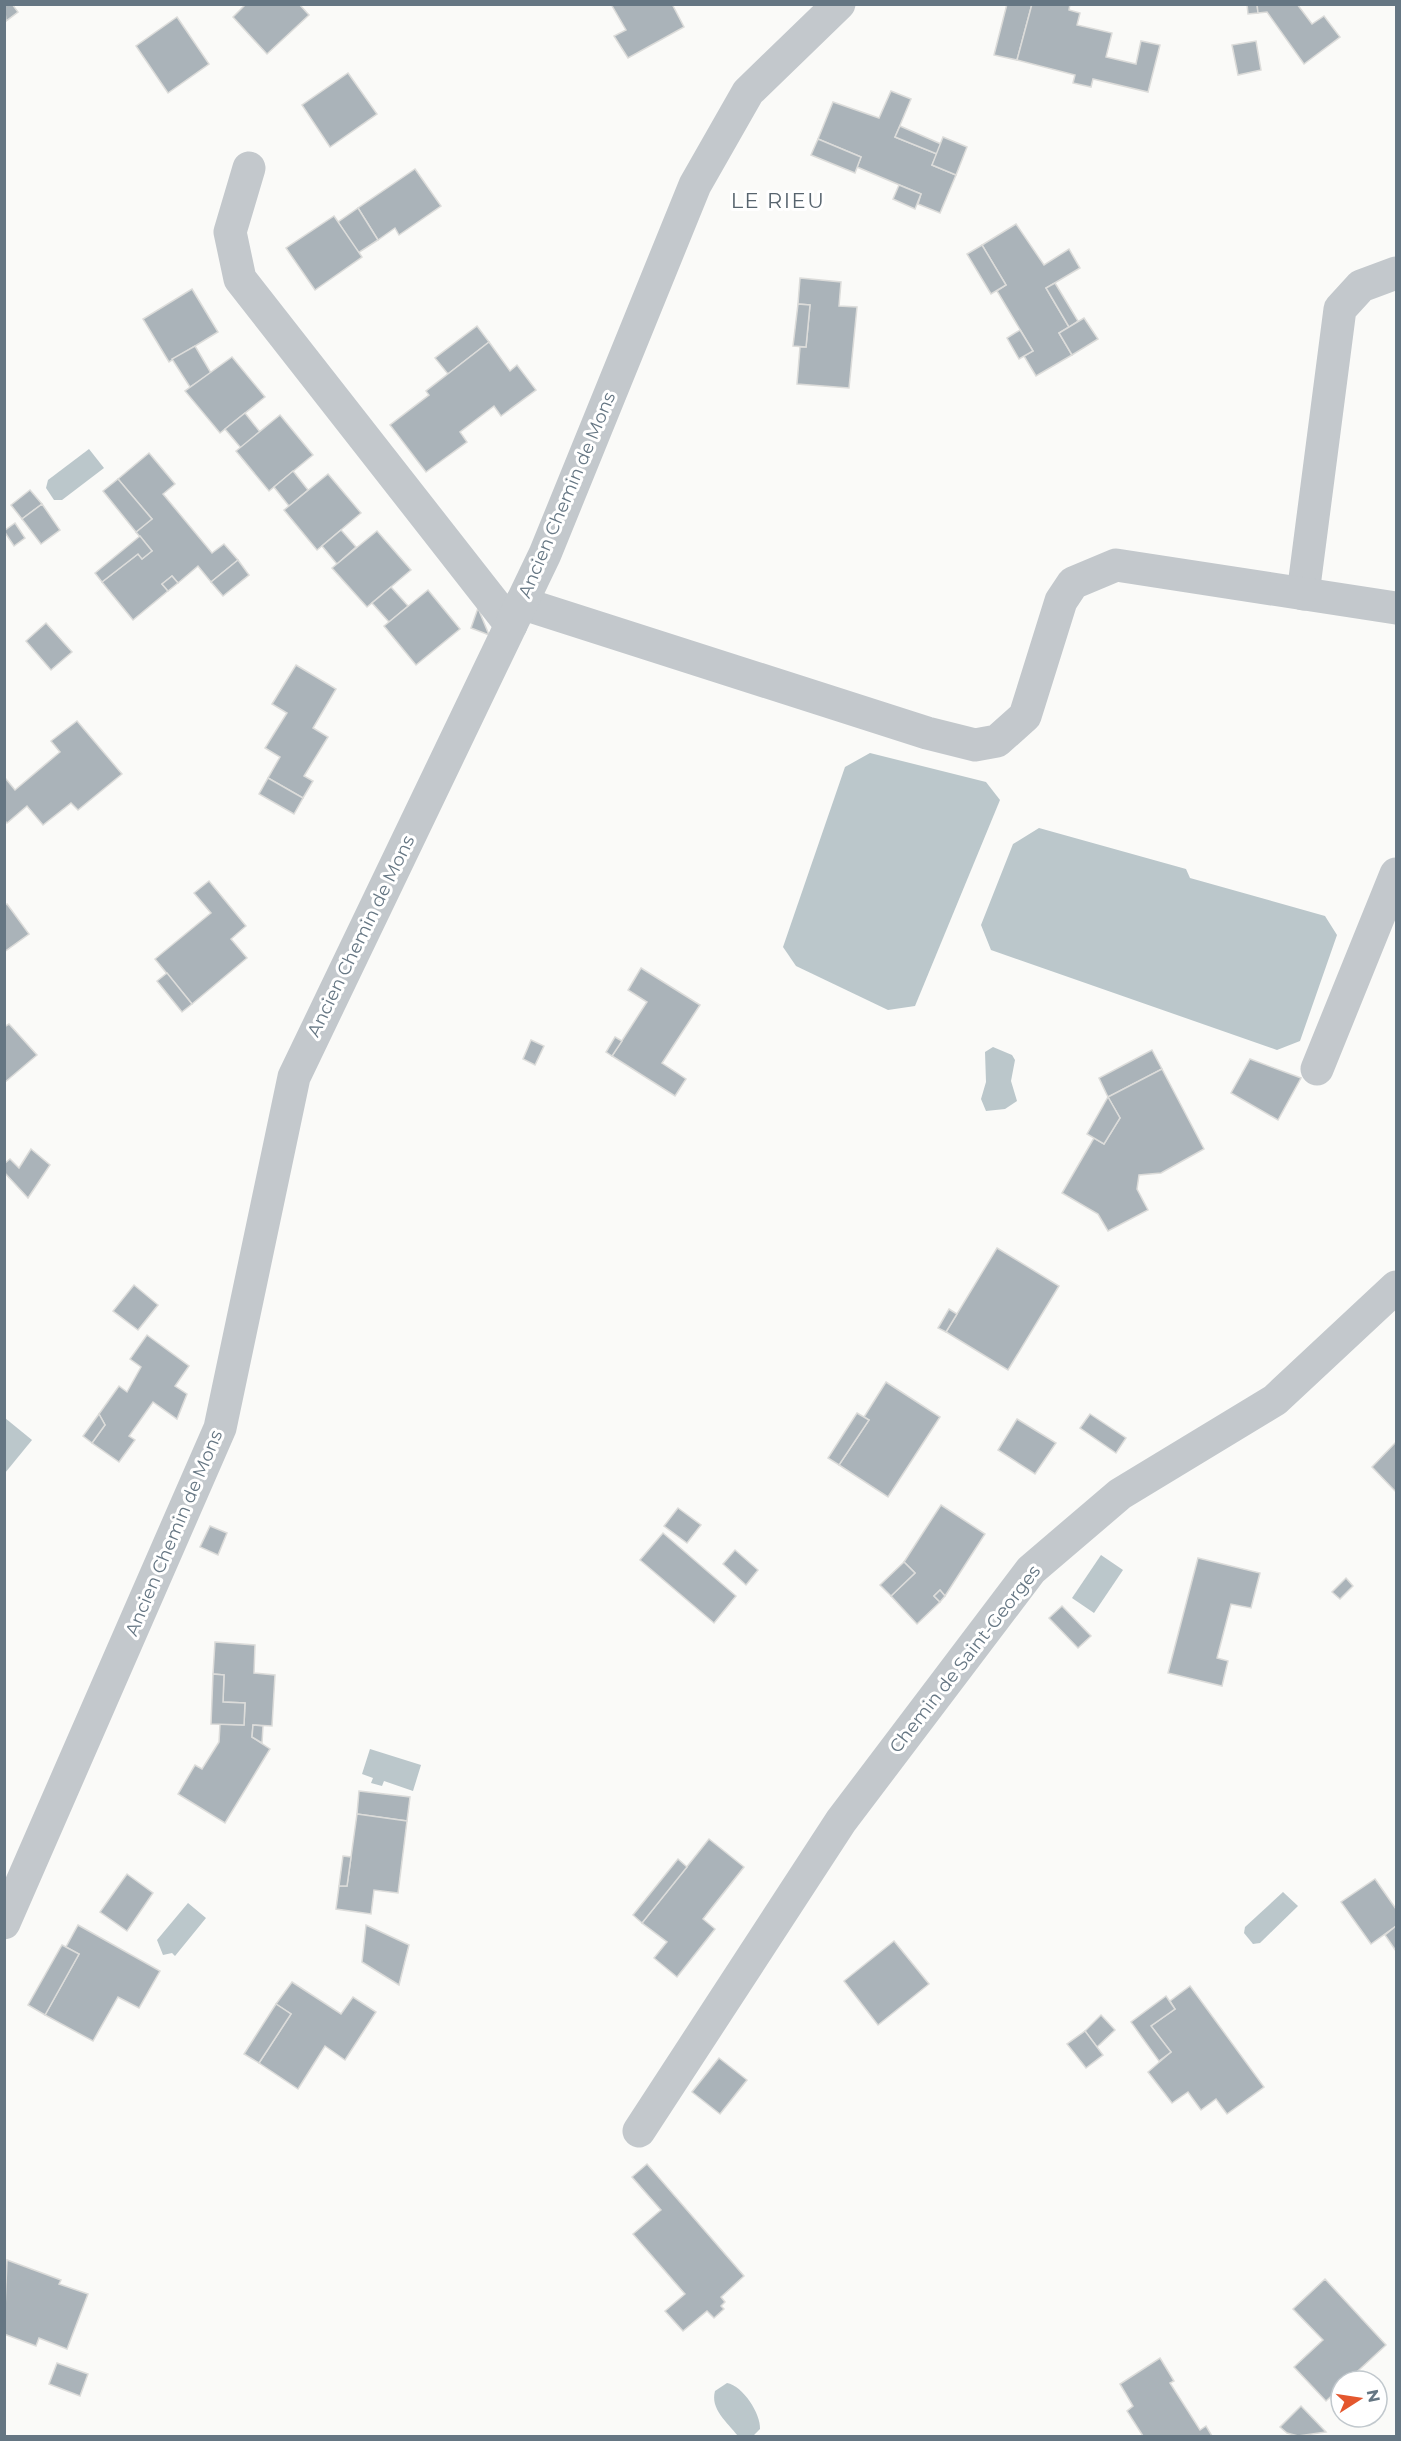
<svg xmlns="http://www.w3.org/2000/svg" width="1401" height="2441" font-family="Montserrat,sans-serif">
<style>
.water{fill:#bbc7cb}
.building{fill:#aab3b9;stroke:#dcdcda;stroke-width:1.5}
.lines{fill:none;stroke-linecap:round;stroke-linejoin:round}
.minor{stroke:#c3c8cc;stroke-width:33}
.labels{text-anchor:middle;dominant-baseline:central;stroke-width:6;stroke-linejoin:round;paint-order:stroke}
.street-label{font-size:18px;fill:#657683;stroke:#fff}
.quarter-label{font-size:21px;letter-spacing:1.5px;fill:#57646e;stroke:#fff}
</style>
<rect width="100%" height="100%" fill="#fafaf8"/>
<g class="water">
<path d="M89,449L104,468L62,500H54L46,488L48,480Z"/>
<path d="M870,753L986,782L1000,800L915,1006L888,1010L796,966L783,947L845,767Z"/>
<path d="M1039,828L1186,869L1190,878L1325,916L1337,935L1300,1041L1277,1050L991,950L981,925L1013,844Z"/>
<path d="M993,1047L1012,1055L1015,1060L1011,1081L1017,1101L1005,1109L986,1111L981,1099L986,1082L985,1052Z"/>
<path d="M5,1418L32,1440L5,1473L4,1418Z"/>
<path d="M1101,1555L1123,1570L1094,1613L1072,1598Z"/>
<path d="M370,1749L421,1765L413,1791L384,1781L382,1786L371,1783L373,1778L362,1774Z"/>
<path d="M1283,1892L1298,1906L1260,1943L1253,1944L1244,1933L1245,1927Z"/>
<path d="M188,1903L206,1918L175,1956L172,1953L163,1955L157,1940Z"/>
<path d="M727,2383C743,2386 761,2414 760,2429L753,2436H738C727,2422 710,2409 715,2391Z"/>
</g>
<g class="building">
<path d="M4,4H12L18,12L6,21Z"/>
<path d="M246,4H299L309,15L267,54L233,17Z"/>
<path d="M611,4H672L684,27L628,58L614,36L626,30Z"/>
<path d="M1007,4H1032L1017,60L994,55Z"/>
<path d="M1032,4H1070L1069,10L1080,13L1077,25L1112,33L1106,57L1136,64L1141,41L1160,45L1148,92L1093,79L1091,87L1073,83L1075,75L1017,60Z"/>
<path d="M1247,4H1257L1258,13L1248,14Z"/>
<path d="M1257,4H1297L1312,24L1324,16L1340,37L1304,64L1267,12L1258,13Z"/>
<path d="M177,17L209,64L168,93L136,46Z"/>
<path d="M1256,41L1261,70L1238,75L1232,45Z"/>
<path d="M348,73L377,114L330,147L302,105Z"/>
<path d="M891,91L911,99L895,137L937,154L932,165L956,175L940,213L918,204L921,194L857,167L861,157L818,139L833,102L879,118Z"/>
<path d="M900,126L941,144L937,154L895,137Z"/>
<path d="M943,137L967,147L956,175L932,165Z"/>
<path d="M818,139L861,157L855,173L811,155Z"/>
<path d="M415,169L441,206L399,235L395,228L378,240L358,208Z"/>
<path d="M899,185L921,194L915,209L893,199Z"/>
<path d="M358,208L378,240L358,253L338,222Z"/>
<path d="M334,216L362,257L315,290L286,248Z"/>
<path d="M1016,224L1044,265L1069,249L1080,268L1046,288L1069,327L1059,333L1072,355L1036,376L1024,356L1033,351L997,291L1006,285L982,245Z"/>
<path d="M982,245L1006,285L991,294L967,254Z"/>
<path d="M800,278L841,282L839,306L857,307L849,388L797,384L800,347H806L810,305L798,304Z"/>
<path d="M1055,283L1078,321L1069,327L1046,288Z"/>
<path d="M192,289L218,332L169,362L143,319Z"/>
<path d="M798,304L810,305L806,347L793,346Z"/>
<path d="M1084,318L1098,339L1072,355L1059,333Z"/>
<path d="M477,326L489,342L448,374L435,358Z"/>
<path d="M1020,330L1033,351L1019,359L1007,338Z"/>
<path d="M489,342L510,371L517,365L536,390L501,416L494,406L460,432L467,442L426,472L390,425L429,395L426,391Z"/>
<path d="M195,346L211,373L190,387L172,359Z"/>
<path d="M232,357L265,397L220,433L185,391Z"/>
<path d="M245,413L260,432L241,448L225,429Z"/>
<path d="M280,415L313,455L269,491L236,451Z"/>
<path d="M149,453L175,484L163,494L212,553L224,544L238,560L211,582L198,566L178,583L172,576L162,584L168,591L133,620L102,582L138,554L142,559L152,551L136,532L152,519L118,479Z"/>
<path d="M293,471L308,490L289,506L274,487Z"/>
<path d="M328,474L361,513L317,550L284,510Z"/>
<path d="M118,479L152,519L136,532L103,491Z"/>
<path d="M30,490L42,504L22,519L11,505Z"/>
<path d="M42,504L60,530L41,544L22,519Z"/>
<path d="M15,523L25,538L14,546L4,531Z"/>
<path d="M341,530L356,547L337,564L322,546Z"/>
<path d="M377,531L411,570L367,607L332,568Z"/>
<path d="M140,536L152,551L142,559L138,554L102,582L95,573Z"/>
<path d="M238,560L249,575L223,596L211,582Z"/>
<path d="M172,576L178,583L168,591L162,584Z"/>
<path d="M391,587L408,606L389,622L372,603Z"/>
<path d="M428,590L460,629L416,665L384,626Z"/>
<path d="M478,608L489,635L471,628Z"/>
<path d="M46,623L72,652L51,670L26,641Z"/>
<path d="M296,665L336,689L313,728L328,737L304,776L313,781L303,798L268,778L280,757L265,748L287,713L272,704Z"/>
<path d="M77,721L122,774L78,810L71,803L43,825L27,806L7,823L4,820V781L6,779L15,790L60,752L51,741Z"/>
<path d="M268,778L303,798L294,814L259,794Z"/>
<path d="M209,881L246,926L231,939L247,958L192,1004L155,959L211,913L194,893Z"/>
<path d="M7,904L29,934L4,952V906Z"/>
<path d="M641,968L700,1005L662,1063L686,1079L675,1096L612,1056L647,1002L628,990Z"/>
<path d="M167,973L192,1004L182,1012L157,981Z"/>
<path d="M9,1024L37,1055L4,1083V1027Z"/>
<path d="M615,1037L622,1041L612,1056L606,1052Z"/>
<path d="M531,1040L544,1046L535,1065L523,1059Z"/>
<path d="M1152,1050L1162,1069L1108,1097L1099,1078Z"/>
<path d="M1250,1059L1301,1078L1278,1120L1231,1093Z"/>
<path d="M1162,1069L1204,1149L1161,1173L1139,1175L1137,1189L1148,1210L1108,1231L1098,1214L1062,1193L1094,1138L1104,1144L1120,1118L1108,1097Z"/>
<path d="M1108,1097L1120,1118L1104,1144L1087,1134Z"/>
<path d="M31,1149L50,1165L28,1198L4,1172V1164L10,1159L19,1168Z"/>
<path d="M997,1248L1059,1286L1008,1370L946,1332Z"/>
<path d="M134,1285L158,1305L138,1330L113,1311Z"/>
<path d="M949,1309L957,1314L946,1332L938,1328Z"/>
<path d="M147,1335L189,1366L175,1386L187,1394L177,1419L153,1402L129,1436L135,1440L119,1462L92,1443L105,1425L99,1414L119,1386L127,1392L141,1367L130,1359Z"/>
<path d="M886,1382L940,1417L888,1497L839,1465L869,1420L864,1417Z"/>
<path d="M857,1413L869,1420L839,1465L828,1458Z"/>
<path d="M99,1414L105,1425L92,1443L83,1436Z"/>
<path d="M1090,1414L1126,1438L1116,1453L1080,1428Z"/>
<path d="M1017,1419L1056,1443L1035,1474L998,1450Z"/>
<path d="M1396,1442V1492L1372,1467Z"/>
<path d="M941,1505L985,1534L945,1596L940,1590L934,1596L940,1602L917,1624L891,1596L915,1573L904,1562Z"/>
<path d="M678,1508L701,1525L687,1543L664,1526Z"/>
<path d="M210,1526L227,1533L218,1555L200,1547Z"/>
<path d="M663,1533L736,1596L714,1623L640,1560Z"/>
<path d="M735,1550L758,1570L746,1585L723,1564Z"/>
<path d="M1198,1558L1260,1573L1251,1608L1231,1604L1217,1658L1228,1661L1222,1686L1168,1673Z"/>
<path d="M904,1562L915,1573L891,1596L880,1585Z"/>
<path d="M1346,1578L1353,1586L1340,1599L1332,1592Z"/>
<path d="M940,1590L945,1596L940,1602L934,1596Z"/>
<path d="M1062,1606L1091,1636L1078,1648L1049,1618Z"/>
<path d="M215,1642L255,1645L254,1673L275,1675L272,1726L253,1725L252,1737L270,1749L225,1823L178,1794L195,1765L202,1769L219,1742L220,1724L244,1725L245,1703L223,1702L224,1675L213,1674Z"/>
<path d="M213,1674L224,1675L223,1702L245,1703L244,1725L211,1724Z"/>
<path d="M253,1725L263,1726L262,1743L252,1737Z"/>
<path d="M359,1791L410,1797L407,1821L357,1814Z"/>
<path d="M357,1814L407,1821L398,1893L374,1890L371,1914L336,1909L339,1886H347Z"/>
<path d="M709,1839L744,1867L703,1919L715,1929L677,1977L654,1958L667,1942L642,1923Z"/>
<path d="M343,1856L351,1857L347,1886H339Z"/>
<path d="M678,1859L687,1867L642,1923L633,1915Z"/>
<path d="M127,1874L153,1893L127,1931L100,1912Z"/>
<path d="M1375,1879L1396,1909V1926L1371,1944L1341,1902Z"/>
<path d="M78,1925L160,1971L139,2008L118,1997L93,2041L45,2015L79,1954L66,1947Z"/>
<path d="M366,1925L409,1945L399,1985L362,1962Z"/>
<path d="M1396,1926V1951L1385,1935Z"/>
<path d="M894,1941L929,1984L878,2025L844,1981Z"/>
<path d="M62,1945L79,1954L45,2015L28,2005Z"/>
<path d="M292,1982L341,2014L353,1997L376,2012L345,2060L325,2046L298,2089L259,2063L291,2014L276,2004Z"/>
<path d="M1190,1986L1264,2087L1227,2114L1216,2099L1201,2110L1188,2092L1172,2103L1148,2072L1171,2052L1151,2026L1175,2009L1170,2001Z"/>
<path d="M1166,1996L1175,2009L1151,2026L1171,2052L1159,2061L1131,2022Z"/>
<path d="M276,2004L291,2014L259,2063L244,2054Z"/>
<path d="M1101,2015L1115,2030L1097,2047L1085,2031Z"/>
<path d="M1085,2031L1103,2055L1086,2068L1067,2044Z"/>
<path d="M719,2058L747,2080L720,2114L692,2092Z"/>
<path d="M647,2164L744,2276L721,2297L725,2302L721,2306L724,2309L714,2318L707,2311L683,2331L665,2311L685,2294L633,2234L661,2210L632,2177Z"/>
<path d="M7,2260L61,2280L59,2284L88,2294L67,2349L39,2338L36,2346L4,2334Z"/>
<path d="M1325,2279L1386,2345L1347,2381H1341V2387L1326,2401L1294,2367L1323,2340L1293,2309Z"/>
<path d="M1160,2358L1174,2381L1170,2383L1200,2430L1206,2426L1212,2436H1143L1127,2411L1133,2406L1120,2384Z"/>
<path d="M57,2363L88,2374L80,2396L49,2384Z"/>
<path d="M1301,2406L1326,2432L1298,2436L1287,2433L1280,2427Z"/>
</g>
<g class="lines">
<g class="minor">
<path d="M249,168L230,232L240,279L511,625"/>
<path d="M1303,594L1340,309L1361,286L1396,273"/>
<path d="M521,603L927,733L975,745L997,741L1025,716L1061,601L1073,583L1116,565L1396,608"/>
<path d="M1317,1069L1396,874"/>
<path d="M4,1923L220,1428L294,1077L545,554L695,185L748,92L839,4"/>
<path d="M639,2131L841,1821L1031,1570L1120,1494L1275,1400L1396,1287"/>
</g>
</g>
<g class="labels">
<g class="street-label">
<text transform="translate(567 495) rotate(-67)">Ancien Chemin de Mons</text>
<text transform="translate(361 936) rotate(-64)">Ancien Chemin de Mons</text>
<text transform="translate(174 1533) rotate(-67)">Ancien Chemin de Mons</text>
<text transform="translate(965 1659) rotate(-52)">Chemin de Saint-Georges</text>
</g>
<g class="quarter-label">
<text x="778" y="200">LE RIEU</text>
</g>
</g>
<rect width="1401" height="2441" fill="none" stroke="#657683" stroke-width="12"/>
<g transform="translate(1359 2399) rotate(78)"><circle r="28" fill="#ffffff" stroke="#c1c8cd" stroke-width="1.5"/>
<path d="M0-4.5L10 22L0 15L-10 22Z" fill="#e4572e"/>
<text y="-9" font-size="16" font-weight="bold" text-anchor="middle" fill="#657683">N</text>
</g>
</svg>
